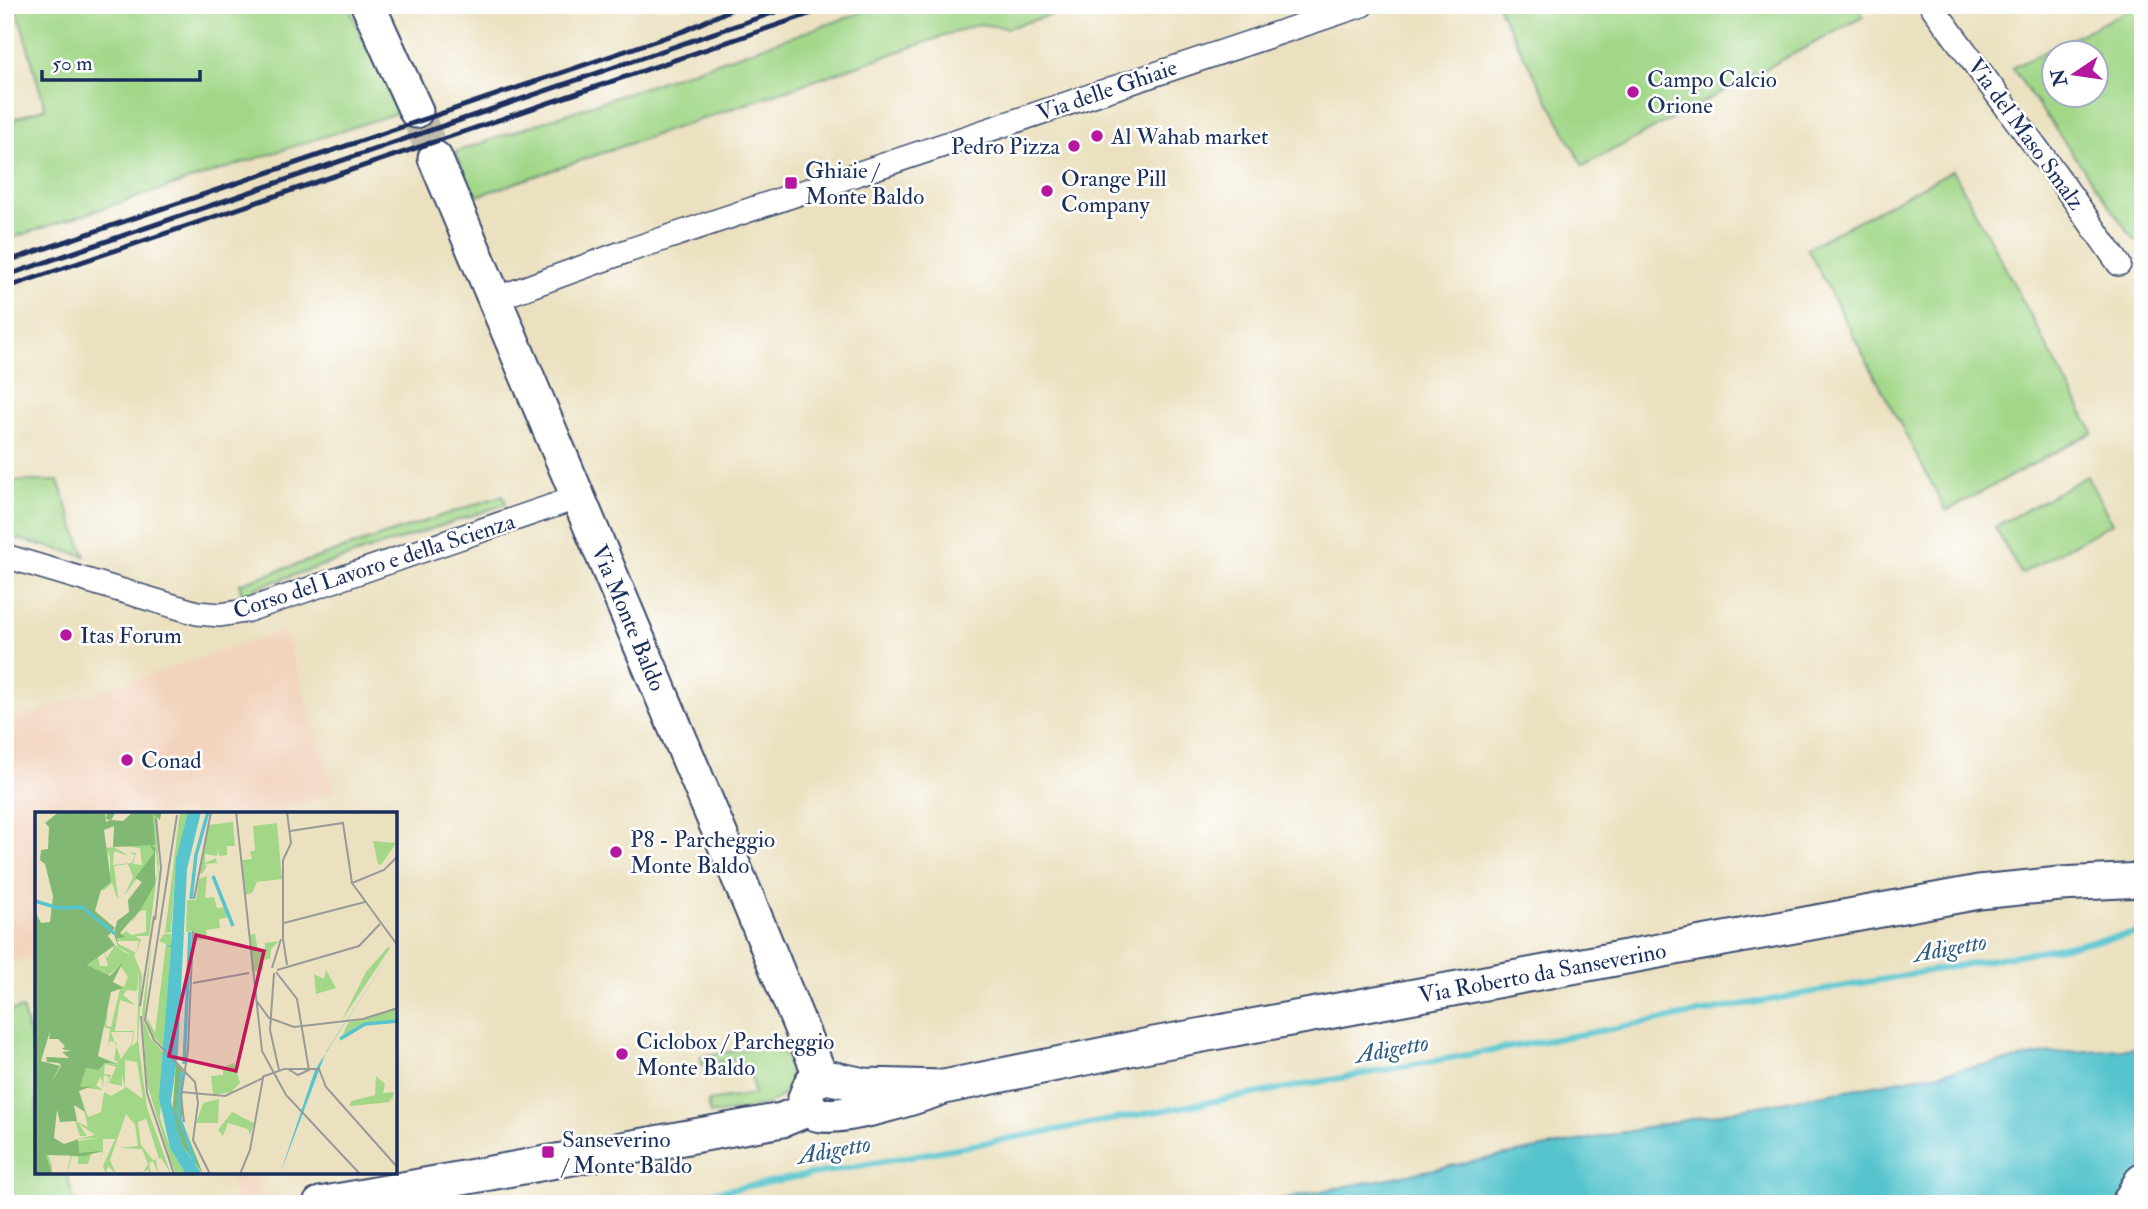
<svg xmlns="http://www.w3.org/2000/svg" width="2148" height="1209" font-family="'IM FELL Double Pica',serif">
<style>
.built{fill:#f2d4be}
.green{fill:#a1d787;stroke:#5e8372;stroke-width:2;fill-rule:evenodd}
.water{fill:#57c4ce;stroke:#397a96;stroke-width:2}
.lines{fill:none;stroke-linecap:round;stroke-linejoin:round}
.stream{stroke:#57c4ce;stroke-width:6}
.secondary-tunnel{stroke:#c1bdac;stroke-width:33;stroke-dasharray:33 17;stroke-linecap:butt}
.street-casing{stroke:#3a4a6d;stroke-width:26}
.secondary-casing{stroke:#3a4a6d;stroke-width:37}
.highway-casing{stroke:#3a4a6d;stroke-width:42}
.street{stroke:#fff;stroke-width:23}
.secondary{stroke:#fff;stroke-width:33}
.highway{stroke:#fff;stroke-width:38}
.rail{stroke:#1b2f5e;stroke-width:5}
.poi-dot{fill:#b5179e;stroke:#fff;stroke-width:2.5}
.labels{text-anchor:middle;dominant-baseline:central;stroke-width:5;stroke-linejoin:round;paint-order:stroke}
.poi-label{font-size:23px;fill:#1b2f5e;stroke:#fff;text-anchor:start}
.street-label{font-size:23px;fill:#1b2f5e;stroke:#fff}
.water-label{font-size:24px;font-style:italic;fill:#2d5c80;stroke:#fff}
.inset-river{fill:none;stroke:#57c4ce;stroke-width:3.5}
.inset-road{fill:none;stroke:#989a99;stroke-width:2}
.view{fill:#c2185b;fill-opacity:0.15;stroke:#c2185b;stroke-width:3.5}
.inset-edge{fill:none;stroke:#1b2f5e;stroke-width:3.5}
</style>
<rect width="100%" height="100%" fill="#fff"/>
<filter id="ink" filterUnits="userSpaceOnUse"><feTurbulence type="fractalNoise" baseFrequency=".0143" numOctaves="2"/><feDisplacementMap in="SourceGraphic" scale="14" xChannelSelector="R" yChannelSelector="G"/><feConvolveMatrix kernelMatrix="1 2 1 2 8 2 1 2 1" color-interpolation-filters="sRGB"/></filter>
<filter id="wash" filterUnits="userSpaceOnUse"><feTurbulence type="fractalNoise" baseFrequency=".00686" numOctaves="4" result="noise"/><feDisplacementMap in="SourceGraphic" scale="28" xChannelSelector="R" yChannelSelector="G"/><feGaussianBlur stdDeviation="1.57" result="paint"/><feColorMatrix in="noise" values="0 0 0 0 0 0 0 0 0 0 0 0 0 0 0 0 0 1.4 0 .05"/><feComposite in="paint" operator="in"/></filter>
<g filter="url(#wash)">
<rect width="100%" height="100%" fill="#ebe1c0"/>
<g class="built">
<path d="M284,630L336,792L272,813L37,814V957L9,962L5,946V722Z"/>
<path d="M229,1172H255L261,1196L236,1202Z"/>
</g>
<g class="green">
<path d="M16,5H348L364,42L369,41L403,111L5,240V122L45,108Z"/>
<path d="M884,5H1072L1073,8L1008,28L979,24L474,197L455,152Z"/>
<path d="M1497,5H1857L1863,17L1583,166Z"/>
<path d="M2139,5H2143V237L2134,240L2012,68ZM2054,52H2096V94H2054Z"/>
<path d="M1953,170L2093,432L1946,511L1807,248Z"/>
<path d="M2087,476L2112,523L2021,574L1995,527Z"/>
<path d="M5,481H58L85,556L5,536Z"/>
<path d="M503,495L506,504L255,588L257,595L244,599L239,584Z"/>
<path d="M22,1008L37,1063V1172H66L75,1204H5V1013Z"/>
<path d="M779,1044C783,1053 791,1065 790,1076C789,1111 736,1110 710,1114L708,1101L754,1094L750,1066L741,1067L739,1058L702,1065L701,1056Z"/>
</g>
<path class="water" d="M2143,1048V1204H1255L1742,1109L2050,1053Z"/>
<g class="lines">
<path class="stream" d="M649,1204L2143,932"/>
</g>
</g>
<g filter="url(#ink)">
<g class="lines">
<path class="secondary-tunnel" d="M416,111L435,158"/>
<defs>
<g id="street">
<path d="M1931,5L2056,174L2119,264"/>
<path d="M495,299L630,250L1362,5"/>
<path d="M5,556L197,613L220,615L245,611L579,497"/>
</g>
<g id="secondary">
<path d="M368,5L416,111"/>
<path id="s1" d="M435,158L751,907L821,1077"/>
<path id="s2" d="M944,1087L864,1085L826,1077L811,1083L805,1098L814,1113C834,1124 920,1096 944,1087L1154,1044L1979,892L2060,884L2143,880"/>
<path d="M320,1204L782,1120L809,1109"/>
</g>
<path id="highway" d="M2131,1204L2143,1183"/>
</defs>
<use href="#street" class="street-casing"/>
<use href="#secondary" class="secondary-casing"/>
<use href="#highway" class="highway-casing"/>
<use href="#street" class="street"/>
<use href="#secondary" class="secondary"/>
<use href="#highway" class="highway"/>
<g class="rail">
<path d="M5,262L684,31L741,5"/>
<path d="M5,276L796,5"/>
<path d="M5,288L836,5"/>
</g>
</g>
</g>
<g class="poi-dot">
<circle cx="1633" cy="92" r="7"/>
<circle cx="1097" cy="136" r="7"/>
<circle cx="1074" cy="146" r="7"/>
<rect x="784" y="176" width="14" height="14" rx="3.5"/>
<circle cx="1047" cy="191" r="7"/>
<circle cx="66" cy="635" r="7"/>
<circle cx="127" cy="760" r="7"/>
<circle cx="616" cy="852" r="7"/>
<circle cx="622" cy="1054" r="7"/>
<rect x="541" y="1145" width="14" height="14" rx="3.5"/>
</g>
<g class="labels">
<g class="poi-label">
<text x="1647" y="79">Campo Calcio<tspan x="1647" dy="26">Orione</tspan></text>
<text x="1111" y="136">Al Wahab market</text>
<text x="1060" y="146" text-anchor="end">Pedro Pizza</text>
<text x="805" y="170">Ghiaie /<tspan x="805" dy="26">Monte Baldo</tspan></text>
<text x="1061" y="178">Orange Pill<tspan x="1061" dy="26">Company</tspan></text>
<text x="80" y="635">Itas Forum</text>
<text x="141" y="760">Conad</text>
<text x="630" y="839">P8 - Parcheggio<tspan x="630" dy="26">Monte Baldo</tspan></text>
<text x="636" y="1041">Ciclobox / Parcheggio<tspan x="636" dy="26">Monte Baldo</tspan></text>
<text x="562" y="1139">Sanseverino<tspan x="562" dy="26">/ Monte Baldo</tspan></text>
</g>
<g class="street-label">
<text transform="translate(1107 90) rotate(-19)">Via delle Ghiaie</text>
<text transform="translate(2026 134) rotate(54)">Via del Maso Smalz</text>
<text transform="translate(374 566) rotate(-18)">Corso del Lavoro e della Scienza</text>
<text stroke="none"><textPath href="#s1" startOffset="499">Via Monte Baldo</textPath></text>
<text stroke="none"><textPath href="#s2" startOffset="912">Via Roberto da Sanseverino</textPath></text>
</g>
<g class="water-label">
<text transform="translate(1950 948) rotate(-10)">Adigetto</text>
<text transform="translate(1392 1049) rotate(-10)">Adigetto</text>
<text transform="translate(834 1150) rotate(-10)">Adigetto</text>
</g>
</g>
<g transform="translate(35 812)">
<rect width="362" height="362" fill="#ebe1c0"/>
<path d="M145,0H153L140,62L136,120L130,121ZM118,2H122L124,69L121,40L116,36L120,41L89,84L82,86L77,71L69,78H66L75,70V45L70,36L79,35L94,44L79,39L78,53L97,51L100,43L94,40L101,41L98,52L107,53L105,36L85,34L119,27ZM93,52L98,65L89,84L83,85L79,54ZM198,10L200,34H192V43L184,44L183,38L182,44L170,42V51L181,46L182,51L168,52L172,53L167,62L165,61L173,13ZM242,11L247,67L222,70L217,81L210,83L207,48L217,47L215,40L220,38L218,14ZM338,29L361,31L346,53L343,52ZM122,62L114,124H101L106,128L101,141L99,143L107,163L103,228L112,296L136,362L126,346L121,348L123,362L118,349L114,351L116,362L113,358L101,362H94L109,359L113,352L107,337L84,336L103,334L100,313L91,302L75,348L81,362L73,354L71,362L68,354L80,327H68V339L66,346L67,340L56,342L53,352H43V345L37,344L34,354L31,362L36,343H13L17,354V362L10,344L16,341H36L43,344V329L64,326L42,327L60,323L44,312L52,324H45L40,309L53,315L44,279L53,305L66,300L69,280L76,284L90,276L87,263V274L74,271L81,255L70,252L69,262L76,263L71,275L74,265L69,263L68,275L66,265L61,273L68,278L44,275L51,256L62,258L70,251L81,253L63,244L82,251L84,250L79,248L82,231L75,229L73,235L75,217L66,214L73,199L71,214L76,215L85,177L76,180L87,176L77,170L89,175L93,165L85,153L73,164L52,153L63,145L65,154H73L69,140L72,146L80,133L89,140L97,143L83,135L82,131L101,141L104,129H80L89,125L85,123L86,119V123L91,119L96,123L111,120V98L105,99L95,112ZM104,158L102,229L97,235L99,219H80L85,188L100,193L88,183L92,178L102,179ZM76,220H98L97,231L86,247ZM90,248L102,250L108,287L90,274ZM111,307L112,309L124,347L118,348L106,333L103,310ZM172,64L170,86L179,85L182,96L191,95L194,105L184,107L185,116L171,118L172,127L159,128V119L151,120L152,88H161L164,67ZM129,122H136V136L130,238L114,219L112,205L120,221L131,132L124,129ZM220,122L223,140H230V131L244,129L236,137L235,147L228,148V158L217,160L214,123ZM117,130L109,210L116,227L130,242L125,306L135,336L151,362H141L136,350L112,272L107,200ZM353,135L355,136L307,208L331,160ZM291,158L301,176L281,182L279,162L289,167ZM362,195V210L334,211L305,229L313,211ZM199,251L205,271L196,280L178,283L176,264L188,263V255ZM341,264L350,272L348,281L359,280L357,289L355,285V290L315,294L316,289L340,283ZM184,287L183,311H161L168,291ZM197,300L219,311L215,323L213,317L193,311L188,324L183,318Z" fill="#a1d787" fill-rule="evenodd"/>
<path d="M24,0H70L71,10L75,8L71,7L72,0H81L76,8L88,9L98,0H134L126,2L125,8L118,2L120,33L78,35L79,14L69,18L76,70L66,78L60,99L80,116L73,124L80,133L52,153L75,164L88,150L78,170L88,176L76,180L63,244L80,252L70,251L63,258L51,256L45,275L57,274L44,279L50,300L39,293L42,309L25,310L22,298L19,326L29,332L52,324L43,327L44,341L67,339L49,344L11,343L17,362H0V99L6,111L15,110L18,84L10,52L5,48L6,38L13,37L14,15L10,11ZM15,219L14,227H23L30,234L27,237L36,239L27,240L34,246L11,245L12,250L24,251L26,254L15,272L25,254L6,249ZM115,32L120,36V72L106,97L85,121L90,125L82,127L83,135L79,122L82,109L94,100L93,88L107,70L100,66L119,41ZM141,252L148,259L147,309L168,362L147,333L137,303Z" fill="#80b874" fill-rule="evenodd"/>
<path d="M153,0H166L152,57L143,240L136,289L147,333L167,362H151L135,336L124,286L136,136L131,132L136,134L141,47ZM362,130L291,240L245,362L280,258Z" fill="#57c4ce"/>
<path class="inset-river" d="M178,64L198,114M156,87L161,43L173,0M0,89L23,96L47,95L80,122M305,227L330,212L363,209M149,252L155,120M147,260L143,301L160,352"/>
<path class="inset-road" d="M201,0L227,239L251,283L325,362M252,0L256,31L248,48V127L252,153M142,3L110,208L119,228L160,270L163,291L158,328L175,362M255,19L308,11L317,71M363,44L349,58L317,71L363,134M159,87L176,0M120,108L126,56L121,6M249,111L330,90M237,156L246,127M242,158L324,134L345,112M241,160L262,187L274,258L263,263L253,257M239,161L235,218L244,258M158,171L214,161M221,188L234,206L259,215L328,207L363,196M105,194L119,104M106,204L112,281L139,362M227,265L249,257H284L291,275L363,356M146,280L190,284L228,266L215,338L205,362M149,310L146,284L153,238L158,119"/>
<path class="view" d="M161,123L229,139L201,259L134,244Z"/>
<rect width="362" height="362" class="inset-edge"/>
</g>
<rect width="2148" height="1209" fill="none" stroke="#fff" stroke-width="28"/>
<g transform="translate(2075 74) rotate(257)"><circle r="33" fill="#ffffff" stroke="#a4acbf" stroke-width="2"/>
<path d="M0-5L12 26L0 18L-12 26Z" fill="#b5179e"/>
<text y="-10" font-size="19" font-weight="bold" text-anchor="middle" fill="#1b2f5e">N</text>
</g>
<path d="M42 70v10h158v-10" fill="none" stroke="#1b2f5e" stroke-width="3.5"/>
<text x="52" y="70" font-size="21" fill="#1b2f5e" stroke="#ffffff" stroke-width="5" paint-order="stroke">50 m</text>
</svg>
